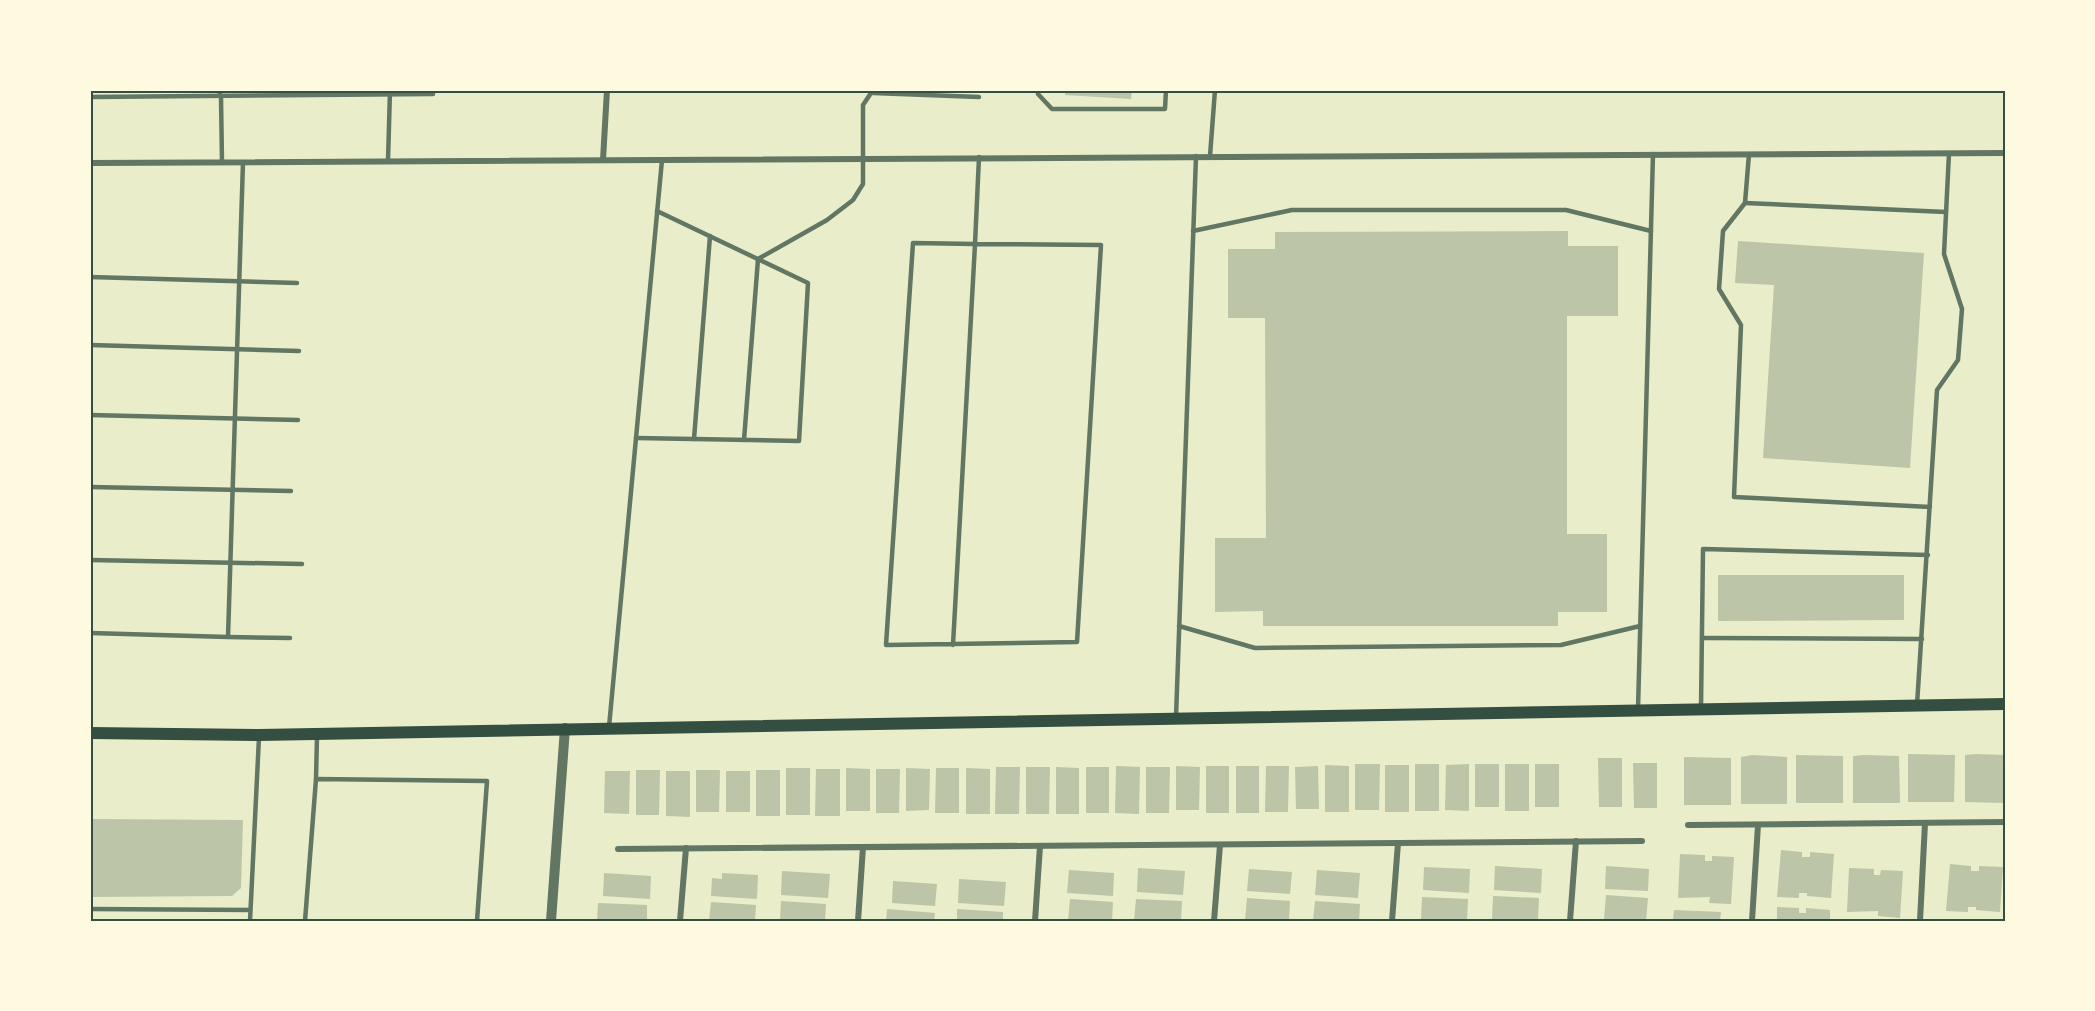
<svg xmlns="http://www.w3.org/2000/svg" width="2095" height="1011" font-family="'PT Serif',serif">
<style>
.building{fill:#bcc5a7}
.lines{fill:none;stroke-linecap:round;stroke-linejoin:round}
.service{stroke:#617663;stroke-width:4.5}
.minor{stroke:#617663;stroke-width:6}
.tertiary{stroke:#617663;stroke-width:10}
.secondary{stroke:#344e41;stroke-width:12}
.neatline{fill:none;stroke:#344e41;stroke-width:2}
</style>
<rect width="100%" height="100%" fill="#e9edc9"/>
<g class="building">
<path d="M1065,90H1132L1131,99L1065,95Z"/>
<path d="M1568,231V246H1618V316H1567V534H1607V612H1558V626H1263V611L1215,612V538H1266L1265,318H1228V249H1275V232Z"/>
<path d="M1738,241L1924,253L1910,468L1763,458L1774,285L1735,283Z"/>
<path d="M1718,575H1904V620L1718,621Z"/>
<path d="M1908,754L1955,755L1954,802H1908Z"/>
<path d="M1976,754L2005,755V803L1965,802V755Z"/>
<path d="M1752,755L1787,757V804H1741V757Z"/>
<path d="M1796,755L1843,756V803H1796Z"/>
<path d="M1864,755L1899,756L1900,803H1853V756Z"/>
<path d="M1684,757L1731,758V805H1684Z"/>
<path d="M1598,758H1622V807H1599Z"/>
<path d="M1633,763H1657V808H1634Z"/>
<path d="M1355,764H1380L1379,810H1355Z"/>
<rect x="1415" y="764" width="24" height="47"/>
<path d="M1469,764V811L1445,810L1446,765Z"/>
<rect x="1475" y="764" width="24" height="43"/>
<rect x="1505" y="764" width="24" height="47"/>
<rect x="1535" y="764" width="24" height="43"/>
<path d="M1325,765L1349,766V812H1325Z"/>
<rect x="1385" y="765" width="24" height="47"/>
<path d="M1116,766L1140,767L1139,814L1115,813Z"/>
<path d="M1176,766L1200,767L1199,810H1176Z"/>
<rect x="1206" y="766" width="23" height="47"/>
<rect x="1236" y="766" width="23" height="47"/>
<path d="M1266,766H1289L1288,812H1265Z"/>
<path d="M1318,766L1319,809H1296L1295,767Z"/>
<path d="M996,767H1020L1019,814H995Z"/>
<path d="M1026,767H1050L1049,814H1026Z"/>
<path d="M1056,767L1079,768V814H1056Z"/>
<rect x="1086" y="767" width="23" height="46"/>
<path d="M1146,767H1170L1169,813H1146Z"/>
<rect x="786" y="768" width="24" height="47"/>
<path d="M846,768L870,769V811H846Z"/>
<path d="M906,768L930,769L929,810L906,811Z"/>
<path d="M936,768H959V813H935Z"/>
<path d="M966,768L990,769V814H966Z"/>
<path d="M816,769H840V816H815Z"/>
<path d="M876,769H900L899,813H876Z"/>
<path d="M636,770H660L659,815H636Z"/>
<path d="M696,770H720L719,812H696Z"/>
<rect x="756" y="770" width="24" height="46"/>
<path d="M605,771H630L629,814L604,813Z"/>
<path d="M666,771H690V817L666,816Z"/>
<rect x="726" y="771" width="24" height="41"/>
<path d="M90,819L243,820L241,888L232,896L90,897Z"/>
<path d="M1781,850L1802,852V857H1810V852L1834,854L1831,898L1807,896V893H1799V898L1777,897Z"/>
<path d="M1680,854L1705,855V861H1712V856L1734,857L1731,904L1709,903L1710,897L1678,898Z"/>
<path d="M1950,864L1971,866V871H1979V866L2003,867L2000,912L1976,910V907H1968V912L1946,911Z"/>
<path d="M1495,866L1542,869L1541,893L1494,890Z"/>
<path d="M1606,866L1649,869L1648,891L1605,889Z"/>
<path d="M1424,867L1470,869L1469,893L1423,890Z"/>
<path d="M1138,868L1185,871L1183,895L1137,892Z"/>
<path d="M1849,868L1874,869V875H1880L1881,870L1903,871L1900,918L1878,916V911L1847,912Z"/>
<path d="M1249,869L1292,872L1290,894L1247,891Z"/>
<path d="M1069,870L1114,873L1113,896L1067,893Z"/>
<path d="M1317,870L1360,873L1358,898L1315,895Z"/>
<path d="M782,871L830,874L828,898L781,895Z"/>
<path d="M604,873L651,876L650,899L603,896Z"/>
<path d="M722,873L758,875L757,899L711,896L712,878L722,879Z"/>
<path d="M959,879L1006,882L1004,906L958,903Z"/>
<path d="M893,881L937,884L935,906L892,903Z"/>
<path d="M1606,895L1648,898L1646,921L1604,919Z"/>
<path d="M1493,896L1539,898L1538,921L1492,920Z"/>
<path d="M1422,897L1468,899L1467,921L1421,920Z"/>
<path d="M1247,898L1290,901L1289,921H1245Z"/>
<path d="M1070,899L1113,902L1112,921H1068Z"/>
<path d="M1136,899L1182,901L1181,921H1134Z"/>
<path d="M781,901L826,904L825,921H780Z"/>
<path d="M1315,901L1360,904L1359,921H1313Z"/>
<path d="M711,902L756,905L755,921H709Z"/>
<path d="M598,903L647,905V921H597Z"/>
<path d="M1777,907L1799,908V913H1806V908L1830,910V921H1777Z"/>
<path d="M887,909L935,913L934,921H886Z"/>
<path d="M957,909L1003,912V921H957Z"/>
<path d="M1674,910L1721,912L1720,921H1673Z"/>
</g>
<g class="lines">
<g class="service">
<path d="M219,90L221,97L222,163"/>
<path d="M1038,90V94L1052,109H1165L1166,90"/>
<path d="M873,93L979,97"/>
<path d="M90,97L433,94V90"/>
<path d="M1749,154L1745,203L1723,231L1719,289L1741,325L1734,497L1930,507"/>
<path d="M1210,156L1215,90"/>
<path d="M388,161L390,90"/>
<path d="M1745,203L1946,212"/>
<path d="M1193,231L1292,210H1566L1651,231"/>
<path d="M90,277L297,283"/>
<path d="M90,345L299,351"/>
<path d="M90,415L298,420"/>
<path d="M636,438L799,441L808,283L657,211"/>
<path d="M694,439L710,236"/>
<path d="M744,440L758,259L827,220L853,200L863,184V105L873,90"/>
<path d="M90,487L291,491"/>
<path d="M90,560L302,564"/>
<path d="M1179,626L1255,648L1561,645L1640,626"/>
<path d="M90,633L228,637L243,162"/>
<path d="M228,637L290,638"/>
<path d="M1702,638L1922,639"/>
<path d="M953,645L975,244L913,243L886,645L1077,642L1101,245L975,244L979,157"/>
<path d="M1917,705L1937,390L1958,360L1962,309L1944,254L1949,153"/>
<path d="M1701,708L1703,549L1928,555"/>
<path d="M1638,709L1653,154"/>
<path d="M1176,717L1196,156"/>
<path d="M609,727L662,160"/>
<path d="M316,779L317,736"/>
<path d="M90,909L250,910"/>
<path d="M250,921L259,737"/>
<path d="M305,921L316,779L487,781L477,921"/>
</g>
<g class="minor">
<path d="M603,160L607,90"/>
<path d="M90,163L2005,153"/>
<path d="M1688,825L2005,822"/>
<path d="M618,849L1642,841"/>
<path d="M680,921L686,848"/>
<path d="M858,921L863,847"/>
<path d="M1035,921L1040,846"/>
<path d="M1214,921L1220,845"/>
<path d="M1392,921L1398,843"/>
<path d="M1570,921L1576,841"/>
<path d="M1752,921L1758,825"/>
<path d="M1920,921L1925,823"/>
</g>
<path class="tertiary" d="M551,921L565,728"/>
<path class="secondary" d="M90,733L259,735L2005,704"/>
</g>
<rect width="2095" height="1011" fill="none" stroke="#fefae0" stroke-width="183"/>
<rect x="92" y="92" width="1912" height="828" class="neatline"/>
</svg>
